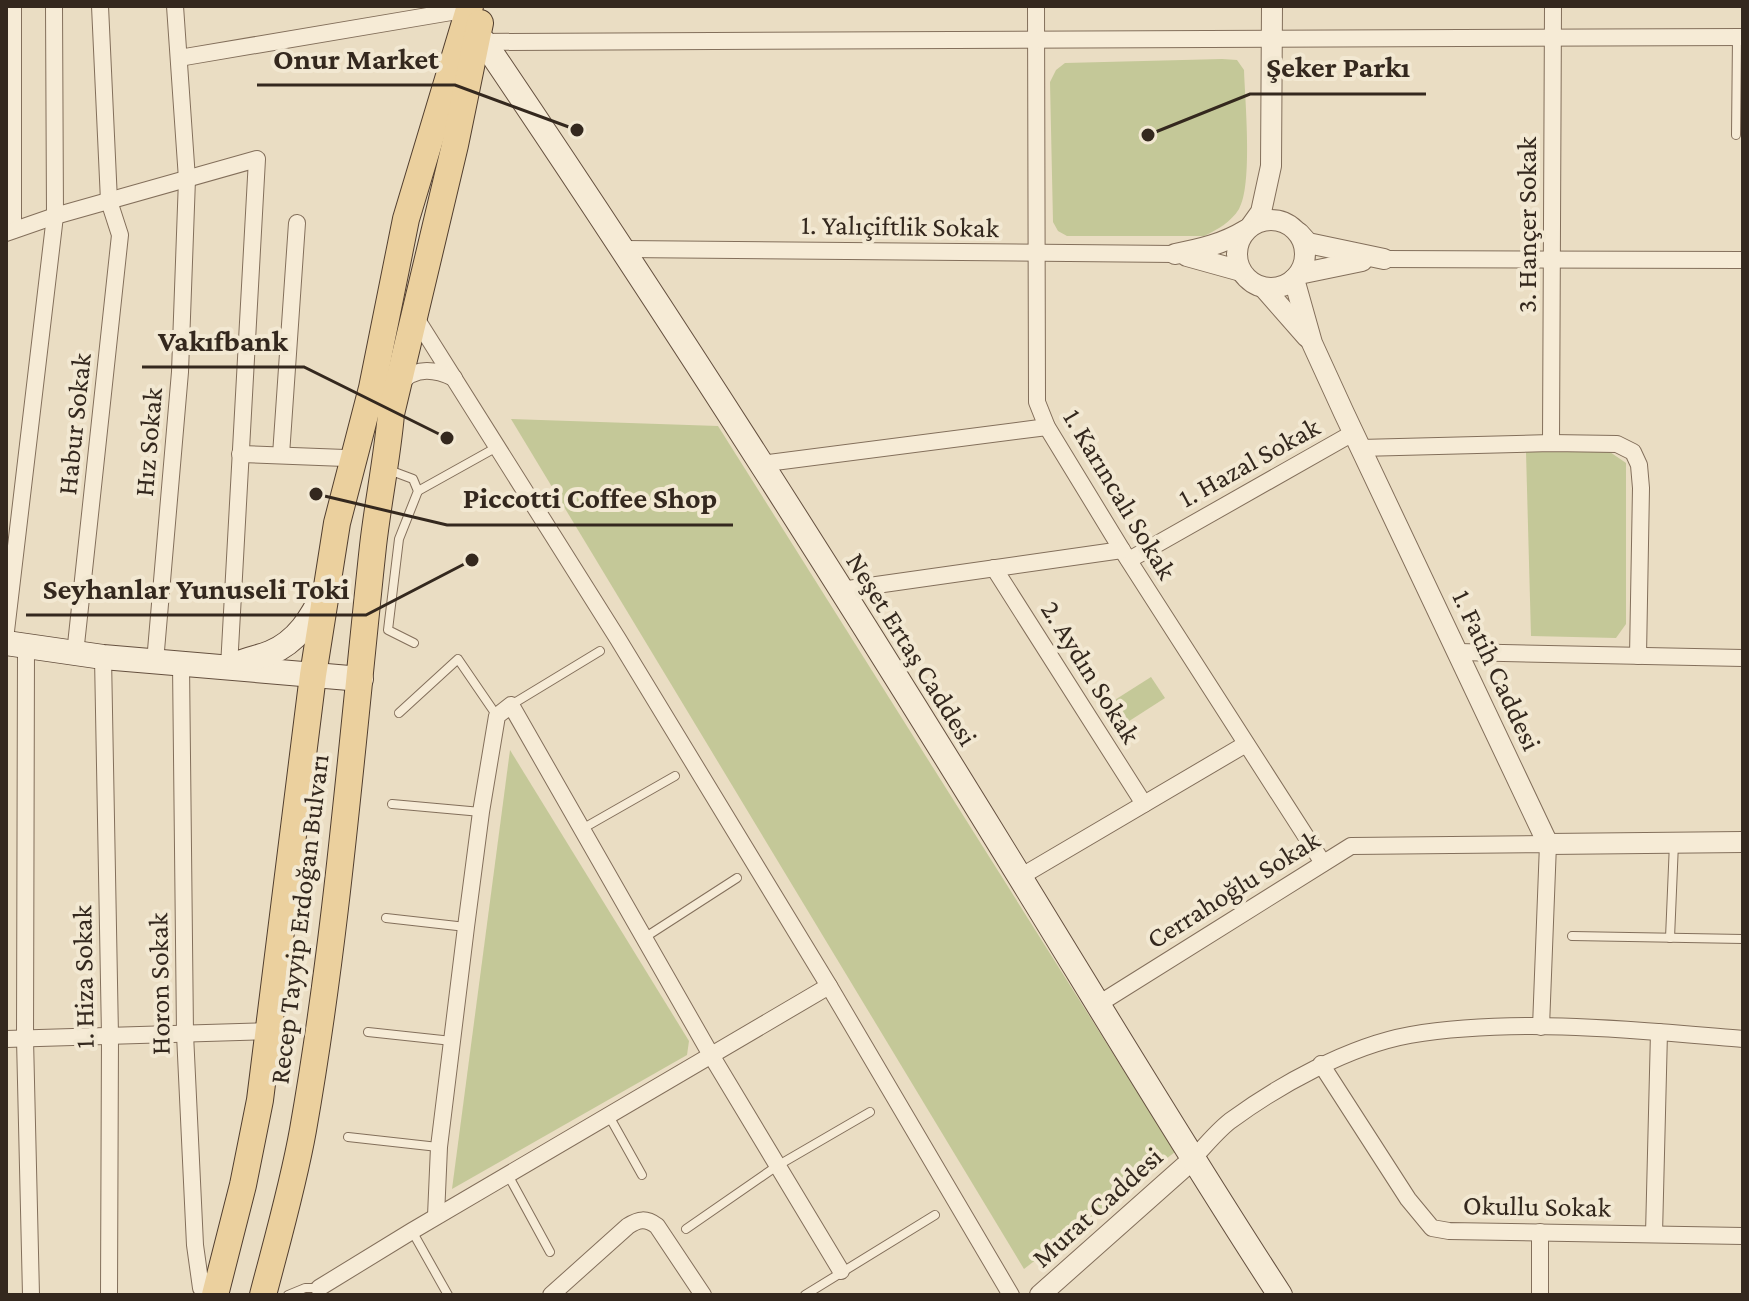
<svg xmlns="http://www.w3.org/2000/svg" width="1749" height="1301" font-family="'Crimson Pro',serif">
<style>
.green{fill:#c4c898}
.lines{fill:none;stroke-linecap:round;stroke-linejoin:round}
.service-casing{stroke:#836f5b;stroke-width:10}
.minor-casing{stroke:#836f5b;stroke-width:18}
.tertiary-casing{stroke:#836f5b;stroke-width:22}
.secondary-casing{stroke:#65503f;stroke-width:26}
.primary-casing{stroke:#513e2f;stroke-width:28}
.service{stroke:#f6ebd6;stroke-width:8}
.minor{stroke:#f6ebd6;stroke-width:16}
.tertiary{stroke:#f6ebd6;stroke-width:20}
.secondary{stroke:#f6ebd6;stroke-width:24}
.primary{stroke:#ebd09e;stroke-width:26}
.labels{text-anchor:middle;dominant-baseline:central;stroke-width:8;stroke-linejoin:round;paint-order:stroke}
.street-label{font-size:28px;fill:#34281e;stroke:#f2e8d2}
.leader{fill:none;stroke:#34281e;stroke-width:3}
.callout-dot{fill:#34281e;stroke:#f2e8d2;stroke-width:3}
.callout-label{font-size:30px;text-anchor:middle;font-weight:bold;fill:#34281e;stroke:#f2e8d2;stroke-width:8;stroke-linejoin:round;paint-order:stroke}
</style>
<rect width="100%" height="100%" fill="#eaddc3"/>
<g class="green">
<path d="M1222,59L1237,60L1244,70C1245,101 1253,185 1239,209C1231,222 1217,230 1204,236H1067L1058,231L1053,222L1050,82L1056,70L1065,63Z"/>
<path d="M511,419L718,426L1175,1152L1024,1269Z"/>
<path d="M1607,450L1626,463V624L1616,638L1531,636L1526,452Z"/>
<path d="M1151,677L1165,698L1123,725L1110,703Z"/>
<path d="M510,750L689,1041L687,1055L452,1189Z"/>
</g>
<g class="lines">
<defs>
<g id="service">
<path d="M1736,135L1737,37"/>
<path d="M389,470L413,479L418,491L399,539L388,630L414,643"/>
<path d="M418,491L497,447"/>
<path d="M511,705L600,651"/>
<path d="M399,713L458,659L497,716"/>
<path d="M392,804L481,812"/>
<path d="M582,829L675,776"/>
<path d="M386,918L466,927"/>
<path d="M1572,936L1743,939"/>
<path d="M644,938L737,878"/>
<path d="M1670,938L1674,843"/>
<path d="M368,1032L452,1041"/>
<path d="M609,1116L642,1175"/>
<path d="M348,1137L438,1147"/>
<path d="M508,1175L550,1252"/>
<path d="M686,1229L777,1166L870,1112"/>
<path d="M412,1231L448,1295"/>
<path d="M288,1295L305,1288H318"/>
<path d="M805,1295L935,1215"/>
</g>
<g id="minor">
<path d="M13,6V230"/>
<path d="M1036,6L1037,402L1047,427L1122,550L1323,863"/>
<path d="M477,42L1743,37"/>
<path d="M179,58L469,9L468,6"/>
<path d="M6,233L55,216L257,159L229,667"/>
<path d="M624,249L1175,254"/>
<path d="M1384,259L1743,260"/>
<path d="M414,315L618,639L829,986L1011,1295"/>
<path d="M399,386C412,366 435,369 454,378"/>
<path d="M1551,443L1553,6"/>
<path d="M1360,448L1551,443L1617,444L1633,452L1639,465L1641,488L1638,656"/>
<path d="M240,454L345,458"/>
<path d="M281,455L297,223"/>
<path d="M760,464L1047,427"/>
<path d="M1129,560L1353,433"/>
<path d="M994,568L1144,804"/>
<path d="M841,590L1122,550"/>
<path d="M6,631L55,216L54,6"/>
<path d="M26,648L25,1039L31,1295"/>
<path d="M1458,652L1743,658"/>
<path d="M75,654L120,235L109,201L100,6"/>
<path d="M103,657L110,1036L109,1295"/>
<path d="M155,662L180,372L187,179L175,6"/>
<path d="M181,664L185,1034L195,1245L201,1288L216,1292"/>
<path d="M1020,877L1246,744"/>
<path d="M1097,1005L1351,846L1548,844L1541,1027"/>
<path d="M6,1039L270,1031"/>
<path d="M1321,1064L1408,1199L1432,1228L1449,1231L1743,1236"/>
<path d="M1192,1160C1204,1147 1216,1132 1230,1121C1279,1085 1349,1046 1410,1035C1515,1017 1637,1030 1743,1039"/>
<path d="M436,1216L439,1147L466,927L481,812L497,716L511,705L711,1055L841,1271"/>
<path d="M1654,1234L1659,1032"/>
<path d="M319,1288L412,1231L829,986"/>
<path d="M551,1295L628,1226C639,1219 646,1218 657,1226L703,1295"/>
<path d="M1540,1295V1232"/>
</g>
<g id="tertiary">
<circle cx="1271" cy="254" r="34"/>
<path d="M1251,226L1261,212L1271,166L1272,6"/>
<path d="M1299,233L1308,243L1384,259"/>
<path d="M1175,254C1201,249 1223,244 1246,230"/>
<path d="M1187,256L1241,271"/>
<path d="M1299,274L1362,261"/>
<path d="M1294,279L1312,343L1344,413L1548,844L1743,842"/>
<path d="M1264,288L1307,337"/>
<path d="M1040,1295L1192,1160"/>
</g>
<g id="secondary">
<path d="M484,42C669,315 847,595 1020,877C1106,1017 1190,1157 1280,1295"/>
<path d="M6,643L103,657L361,679"/>
<path d="M239,663C249,659 260,657 270,653C297,642 312,618 324,592"/>
</g>
<g id="primary">
<path d="M215,1295L243,1185L260,1100L313,675L337,523L372,388L406,219L470,6"/>
<path d="M263,1295C277,1241 293,1186 303,1130C337,937 352,741 373,546C378,502 387,459 391,414L455,145L480,23"/>
</g>
</defs>
<use href="#service" class="service-casing"/>
<use href="#minor" class="minor-casing"/>
<use href="#tertiary" class="tertiary-casing"/>
<use href="#secondary" class="secondary-casing"/>
<use href="#primary" class="primary-casing"/>
<use href="#service" class="service"/>
<use href="#minor" class="minor"/>
<use href="#tertiary" class="tertiary"/>
<use href="#secondary" class="secondary"/>
<use href="#primary" class="primary"/>
</g>
<g class="labels">
<g class="street-label">
<text transform="translate(1526 225) rotate(-90)">3. Hançer Sokak</text>
<text transform="translate(900 226) rotate(1)">1. Yalıçiftlik Sokak</text>
<text transform="translate(74 424) rotate(-84)">Habur Sokak</text>
<text transform="translate(148 442) rotate(-85)">Hız Sokak</text>
<text transform="translate(1249 462) rotate(-29)">1. Hazal Sokak</text>
<text transform="translate(1120 494) rotate(59)">1. Karıncalı Sokak</text>
<text transform="translate(912 649) rotate(58)">Neşet Ertaş Caddesi</text>
<text transform="translate(1497 670) rotate(65)">1. Fatih Caddesi</text>
<text transform="translate(1091 672) rotate(58)">2. Aydın Sokak</text>
<text transform="translate(1233 889) rotate(-32)">Cerrahoğlu Sokak</text>
<text transform="translate(299 919) rotate(-83)">Recep Tayyip Erdoğan Bulvarı</text>
<text transform="translate(83 977) rotate(-91)">1. Hiza Sokak</text>
<text transform="translate(159 984) rotate(-91)">Horon Sokak</text>
<text transform="translate(1537 1206) rotate(1)">Okullu Sokak</text>
<text transform="translate(1097 1207) rotate(-42)">Murat Caddesi</text>
</g>
</g>
<path class="leader" d="M577 130L455 85H257M1148 135L1250 94H1426M447 438L304 367H142M316 494L447 525H733M472 560L366 615H26"/>
<g class="callout-dot">
<circle cx="577" cy="130" r="8"/>
<circle cx="1148" cy="135" r="8"/>
<circle cx="447" cy="438" r="8"/>
<circle cx="316" cy="494" r="8"/>
<circle cx="472" cy="560" r="8"/>
</g>
<g class="callout-label">
<text x="356" y="69">Onur Market</text>
<text x="1338" y="77">Şeker Parkı</text>
<text x="223" y="351">Vakıfbank</text>
<text x="590" y="508">Piccotti Coffee Shop</text>
<text x="196" y="599">Seyhanlar Yunuseli Toki</text>
</g>
<rect width="1749" height="1301" fill="none" stroke="#34281e" stroke-width="16"/>
</svg>
